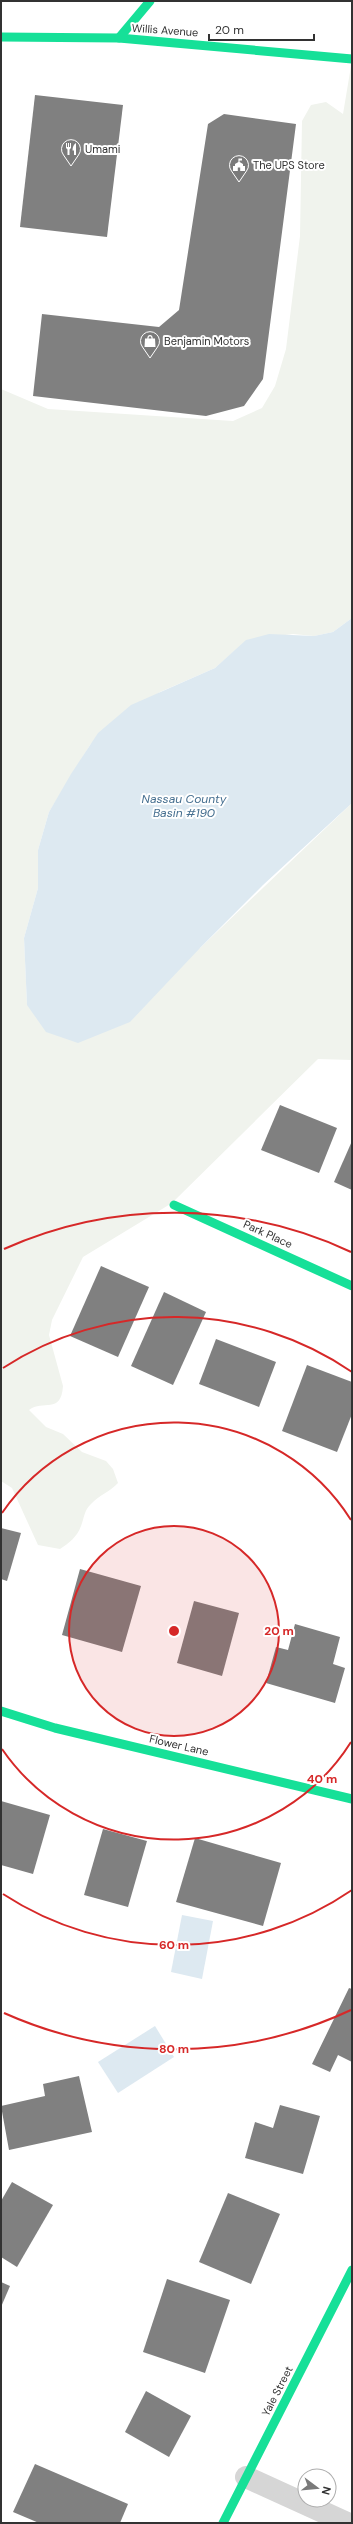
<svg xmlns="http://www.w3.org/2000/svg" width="353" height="2524" font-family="'DM Sans',sans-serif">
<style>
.green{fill:#f0f3ed}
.water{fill:#dde9f1}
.building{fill:#808080}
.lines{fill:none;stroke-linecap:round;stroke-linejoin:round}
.street{stroke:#d6d6d6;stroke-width:22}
.fast{stroke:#16e098;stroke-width:9}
.ring{fill:none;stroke:#d62828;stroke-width:2}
.labels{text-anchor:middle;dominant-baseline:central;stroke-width:4;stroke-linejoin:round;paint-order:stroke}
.street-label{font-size:11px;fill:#323232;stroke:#fff}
.poi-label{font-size:11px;fill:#323232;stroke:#fff;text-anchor:start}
.water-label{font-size:12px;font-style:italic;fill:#446e8f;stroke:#fff}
.centre{fill:#d62828;stroke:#fff;stroke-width:2}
.ring-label{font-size:12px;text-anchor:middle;font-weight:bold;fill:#d62828;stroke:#fff;stroke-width:4;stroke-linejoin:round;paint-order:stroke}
</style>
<rect width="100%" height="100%" fill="#fff"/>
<path class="green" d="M352,60V618L333,632L314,636L293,634L247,640L215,668L160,692L90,745L49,812L38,850V888L24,938L27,1005L200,948L352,803V1060L318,1059L172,1203L83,1257L52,1320L49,1335L63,1386C61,1415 43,1399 29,1410L46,1427L63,1434L82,1452L106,1461L113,1469L118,1483C110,1492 99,1495 91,1504C84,1510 84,1519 81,1526C77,1537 69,1543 60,1549L38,1545L12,1488L1,1481V389L48,409L233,421L262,408L275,386L286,349L300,236L302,121L311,105L326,102L343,114Z"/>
<g class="water">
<path d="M352,618V803L263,885L200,948L130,1022L78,1043L46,1032L27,1005L24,938L38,888V850L49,812L71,774L98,733L131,705L215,668L246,640L269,634L314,636L333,632Z"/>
<path d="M182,1915L213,1921L202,1979L171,1972Z"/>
<path d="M155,2026L174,2057L118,2093L98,2062Z"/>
</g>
<g class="building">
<path d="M35,95L123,105L107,237L20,227Z"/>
<path d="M224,114L296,124L263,379L244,406L206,416L33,396L42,314L159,327L179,310L208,124Z"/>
<path d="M280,1105L337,1128L319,1173L261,1150Z"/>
<path d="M352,1141V1190L334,1182Z"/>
<path d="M101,1266L149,1287L118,1357L70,1336Z"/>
<path d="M164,1292L206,1312L173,1385L131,1366Z"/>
<path d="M216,1339L276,1362L259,1407L199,1384Z"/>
<path d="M307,1365L352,1382V1414L337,1452L282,1431Z"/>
<path d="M1,1528L21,1533L7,1581L1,1579Z"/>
<path d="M80,1569L141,1586L122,1652L62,1635Z"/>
<path d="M194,1601L239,1613L222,1676L177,1663Z"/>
<path d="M295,1624L340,1637L333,1664L345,1668L335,1703L266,1683L276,1647L288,1650Z"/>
<path d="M1,1801L50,1815L33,1874L1,1865Z"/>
<path d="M103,1829L147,1841L128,1907L84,1895Z"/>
<path d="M195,1838L281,1863L263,1926L176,1902Z"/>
<path d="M349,1988L352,1989V2062L338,2055L330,2072L312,2064Z"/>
<path d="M79,2076L92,2132L9,2150L1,2106L45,2096L43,2084Z"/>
<path d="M280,2105L320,2116L303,2174L245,2158L255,2122L273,2128Z"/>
<path d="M12,2182L53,2205L17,2267L1,2257V2201Z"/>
<path d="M228,2193L280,2214L251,2284L199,2262Z"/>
<path d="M167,2279L230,2300L205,2373L143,2352Z"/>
<path d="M1,2282L10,2286L1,2307Z"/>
<path d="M146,2391L191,2416L169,2457L125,2432Z"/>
<path d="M35,2464L128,2504L120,2523H39L13,2512Z"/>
</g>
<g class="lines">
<path class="street" d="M246,2477L347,2523"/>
<g class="fast">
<path d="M1,37L119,38L352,59"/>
<path d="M119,38L150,1"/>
<path d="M174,1205L352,1286"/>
<path d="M1,1711L55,1728L352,1799"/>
<path d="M223,2523L352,2270"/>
</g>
</g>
<circle cx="174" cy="1631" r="105" fill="#d62828" fill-opacity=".12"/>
<g class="ring">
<circle cx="174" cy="1631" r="105"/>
<path d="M351 1742A209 209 0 0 1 2 1749M2 1513A209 209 0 0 1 351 1520"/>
<path d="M352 1890A314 314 0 0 1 3 1894M3 1368A314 314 0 0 1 352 1372"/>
<path d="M351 2010A418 418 0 0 1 4 2013M4 1249A418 418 0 0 1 351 1252"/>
</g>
<defs>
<symbol id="restaurant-pin" viewBox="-11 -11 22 30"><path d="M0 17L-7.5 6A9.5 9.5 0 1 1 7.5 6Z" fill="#7a7a7a" stroke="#fff"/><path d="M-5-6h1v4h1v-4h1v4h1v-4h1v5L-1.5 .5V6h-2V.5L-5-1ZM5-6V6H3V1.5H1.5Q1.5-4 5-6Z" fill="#fff"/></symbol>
<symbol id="civic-pin" viewBox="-11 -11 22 30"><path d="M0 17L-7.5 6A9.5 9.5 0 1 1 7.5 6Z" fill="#7a7a7a" stroke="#fff"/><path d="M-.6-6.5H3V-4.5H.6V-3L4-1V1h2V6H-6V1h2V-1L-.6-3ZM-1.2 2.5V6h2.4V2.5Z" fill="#fff"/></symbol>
<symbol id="shop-pin" viewBox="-11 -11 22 30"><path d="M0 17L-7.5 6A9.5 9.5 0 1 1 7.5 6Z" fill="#7a7a7a" stroke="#fff"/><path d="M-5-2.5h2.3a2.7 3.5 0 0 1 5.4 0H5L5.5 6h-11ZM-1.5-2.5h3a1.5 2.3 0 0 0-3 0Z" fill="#fff"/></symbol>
</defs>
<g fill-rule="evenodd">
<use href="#restaurant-pin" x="60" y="138" width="22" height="30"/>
<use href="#civic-pin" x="228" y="154" width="22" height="30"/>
<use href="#shop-pin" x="139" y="330" width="22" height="30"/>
</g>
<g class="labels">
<g class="street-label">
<text transform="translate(165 30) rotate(4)">Willis Avenue</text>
<text transform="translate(268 1234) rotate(24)">Park Place</text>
<text transform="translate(179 1745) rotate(13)">Flower Lane</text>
<text transform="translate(277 2391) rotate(-63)">Yale Street</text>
</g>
<g class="poi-label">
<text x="85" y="149">Umami</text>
<text x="253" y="165">The UPS Store</text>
<text x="164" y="341">Benjamin Motors</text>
</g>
<g class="water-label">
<text x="184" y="799">Nassau County<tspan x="184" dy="14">Basin #190</tspan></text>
</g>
</g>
<circle cx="174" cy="1631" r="6" class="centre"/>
<g class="ring-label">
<text x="279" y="1635">20 m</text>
<text x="322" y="1783">40 m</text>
<text x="174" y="1949">60 m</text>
<text x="174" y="2053">80 m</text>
</g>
<rect width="353" height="2524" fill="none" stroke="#323232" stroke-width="4"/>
<g transform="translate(317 2488) rotate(106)"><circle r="19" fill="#ffffff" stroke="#adadad"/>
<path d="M0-3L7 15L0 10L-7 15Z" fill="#7a7a7a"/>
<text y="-6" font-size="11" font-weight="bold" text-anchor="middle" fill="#323232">N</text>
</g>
<path d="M209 34v6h105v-6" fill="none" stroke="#323232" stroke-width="2"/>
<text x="215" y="34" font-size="12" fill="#323232" stroke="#ffffff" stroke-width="3" paint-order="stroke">20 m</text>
</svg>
